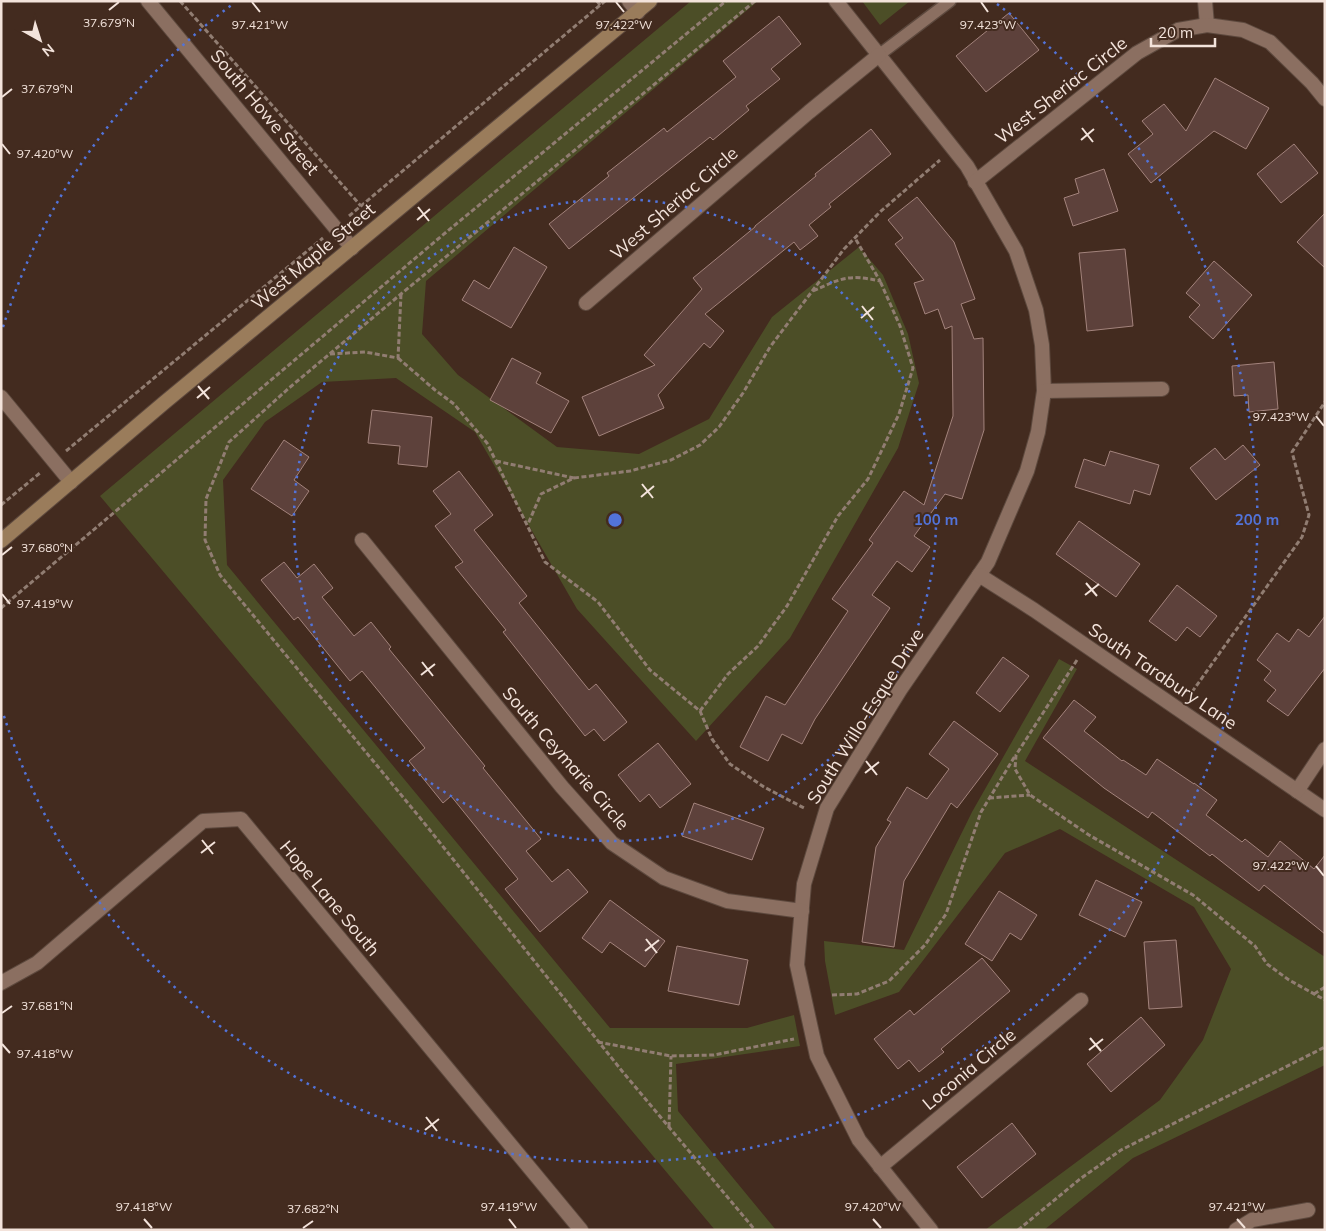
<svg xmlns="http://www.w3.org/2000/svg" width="1326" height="1231" font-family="Mulish,sans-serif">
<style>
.green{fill:#4c4e27}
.building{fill:#5d413b;stroke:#a3837c}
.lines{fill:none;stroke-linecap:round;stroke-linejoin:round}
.service-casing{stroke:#5d493e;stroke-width:14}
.minor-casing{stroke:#5d493e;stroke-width:16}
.secondary-casing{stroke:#5d493e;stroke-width:16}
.path{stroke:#917d72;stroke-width:3;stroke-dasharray:5 2.5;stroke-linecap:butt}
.service{stroke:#8b6f61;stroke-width:11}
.minor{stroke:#8b6f61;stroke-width:14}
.secondary{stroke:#9a7c5b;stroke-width:14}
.ticks{fill:none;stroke:#f3e3db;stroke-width:2}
.ring{fill:none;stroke:#5273d9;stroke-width:2.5;stroke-dasharray:2.5 5}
.labels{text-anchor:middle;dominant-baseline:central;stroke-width:4;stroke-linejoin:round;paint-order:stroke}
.street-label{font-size:18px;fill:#f3e3db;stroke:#432b1f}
.ticks-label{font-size:12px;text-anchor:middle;fill:#f3e3db;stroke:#432b1f;stroke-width:4;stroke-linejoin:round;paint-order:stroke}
.centre{fill:#5273d9;stroke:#432b1f;stroke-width:2.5}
.ring-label{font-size:15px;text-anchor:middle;font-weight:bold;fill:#5273d9;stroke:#432b1f;stroke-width:4;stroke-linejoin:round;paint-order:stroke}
</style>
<rect width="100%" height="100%" fill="#432b1f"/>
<g class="green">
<path d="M691,1H758L426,281L422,334L458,375L557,447L639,454L709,419L772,317L859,247L883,275L908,334L919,383L898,448L790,638L696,741L577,609L475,432L396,378L322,382L265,422L223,480L227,565L610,1028H747L794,1015L800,1046L676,1064L678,1111L776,1230H715L100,496Z"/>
<path d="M862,1H910L880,25Z"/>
<path d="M1059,659L1077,669L1025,761L1325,957V1065L1133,1158L1044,1230H985L1160,1100L1203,1040L1231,969L1194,907L1060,829L1005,853L899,992L835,1015L825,961L824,941L904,950L972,812Z"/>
</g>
<g class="building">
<path d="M1009,13L1039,50L986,92L956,56Z"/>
<path d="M779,16L801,44L771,69L780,79L746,106L749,110L713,140L710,137L569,249L549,224L609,176L607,173L664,128L667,132L736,77L723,61Z"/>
<path d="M1215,78L1269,108L1246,149L1214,131L1151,183L1128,154L1153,134L1142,121L1164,104L1186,131Z"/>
<path d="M871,129L891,154L829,204L831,207L809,225L818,236L800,250L794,242L705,314L724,331L710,348L704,343L658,395L664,408L599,436L582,397L655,365L644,355L702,289L693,278L755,227V226L816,176L815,174Z"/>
<path d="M1294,144L1318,173L1281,203L1257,174Z"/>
<path d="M1104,169L1118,211L1073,226L1064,198L1079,193L1075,179Z"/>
<path d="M917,197L954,242L975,299L961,304L974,339L983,338L984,430L962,499L945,494L914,536L930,547L912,572L897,561L872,595L890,608L815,719L802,744L782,734L768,761L740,747L766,696L785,705L848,611L832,599L873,543L869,540L904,491L924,505L953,416L952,326L945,329L938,309L925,314L914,283L924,280L895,244L903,238L888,220Z"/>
<path d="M1325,213V268L1297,242Z"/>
<path d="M514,247L547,267L511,328L462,300L474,280L489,289Z"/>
<path d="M1125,249L1133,326L1087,331L1079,253Z"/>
<path d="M1214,261L1252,295L1213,339L1189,317L1200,305L1186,293Z"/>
<path d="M512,358L541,373L536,383L569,401L551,433L490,400Z"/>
<path d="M1274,362L1278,409L1249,412L1248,395L1234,396L1232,366Z"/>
<path d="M372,410L432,417L427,467L398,464L400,446L368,443Z"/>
<path d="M284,440L309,457L294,480L309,491L292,516L251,489Z"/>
<path d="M1243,445L1260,465L1216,500L1190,468L1215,448L1225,460Z"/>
<path d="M1110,451L1159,465L1150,495L1134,490L1130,504L1075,487L1084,459L1105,466Z"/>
<path d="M459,471L493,515L474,530L527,596L519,603L589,690L596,684L627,722L604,741L594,729L585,736L503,632L506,630L455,567L463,562L435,526L451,514L433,491Z"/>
<path d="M1079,521L1140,564L1116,597L1056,554Z"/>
<path d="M284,562L297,578L314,564L333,588L322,597L354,636L371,622L391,647L389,649L485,766L483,768L541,839L526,851L552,882L568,869L588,892L540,932L505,889L518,879L451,796L443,803L409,761L425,748L362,671L350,681L298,617L294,620L261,580Z"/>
<path d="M1177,585L1217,616L1200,637L1187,627L1176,641L1149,621Z"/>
<path d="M1325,616V668L1288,716L1267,701L1276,690L1264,680L1271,671L1257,660L1277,633L1289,642L1298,629L1309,637Z"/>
<path d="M1003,657L1029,676L1000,712L976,693Z"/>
<path d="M1074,700L1096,717L1084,731L1122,761L1123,760L1146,775L1157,759L1194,784V783L1217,800L1206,815L1242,842L1245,839L1268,857L1280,841L1314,869L1325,855V934L1264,885L1259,891L1212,854L1210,856L1152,812L1148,818L1104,788L1043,738Z"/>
<path d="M954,721L998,754L957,808L951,803L904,881L894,947L862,942L876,847L891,822L887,820L907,787L927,799L949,769L929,754Z"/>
<path d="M658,743L691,784L660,808L649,794L640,802L618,775Z"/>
<path d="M694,803L764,828L752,860L682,836Z"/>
<path d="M1096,880L1142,902L1125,937L1079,915Z"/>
<path d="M999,891L1037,915L1021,940L1010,933L992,961L965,944Z"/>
<path d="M610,900L665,941L645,967L610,942L602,953L582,938Z"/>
<path d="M1176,940L1182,1007L1149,1009L1144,942Z"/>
<path d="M677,946L748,960L739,1005L668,991Z"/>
<path d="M982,958L1010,991L941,1049L944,1052L919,1072L909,1060L898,1069L874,1039L910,1010L914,1015Z"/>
<path d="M1141,1017L1165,1045L1111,1092L1087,1064Z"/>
<path d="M1012,1123L1036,1154L982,1198L957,1167Z"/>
</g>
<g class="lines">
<defs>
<path id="service" d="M879,55L950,1"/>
<g id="minor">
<path d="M148,1L352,248"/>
<path d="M629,1L638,12"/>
<path d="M836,1L967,166L1016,251L1036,310L1042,345L1044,391L1038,432L1027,471L988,562L900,690L827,808L804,884L797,965L817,1056L859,1140L931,1230"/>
<path d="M1205,1L1207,25"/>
<path d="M975,182L1137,53L1178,30L1207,25L1243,30L1270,42L1312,83L1325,99"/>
<path d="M586,303L809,112L879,55"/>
<path d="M1044,391L1162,389"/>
<path d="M1,397L71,482"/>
<path d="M362,540L562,787L612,843L664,878L727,901L802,911"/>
<path d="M979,575L1034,610L1325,810"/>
<path d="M1297,791L1325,749"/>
<path d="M1,983L37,963L203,821L241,819L581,1230"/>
<path d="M880,1167L1081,1000"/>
<path d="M1236,1230L1252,1220L1308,1210"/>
</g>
<path id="secondary" d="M1,541L165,402L650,1"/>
</defs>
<use href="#service" class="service-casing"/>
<use href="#minor" class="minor-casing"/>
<use href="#secondary" class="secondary-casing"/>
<g class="path">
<path d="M180,1L361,206"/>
<path d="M597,1L600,5"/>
<path d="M755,1L401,294L289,388L229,442L206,499L205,540L220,575L421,819L622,1071L755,1230"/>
<path d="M349,216L605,1"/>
<path d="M813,291C842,278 848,274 880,281L855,238"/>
<path d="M330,354L365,352L398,358L401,294"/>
<path d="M398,358L435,390L454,404L487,443L545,562L598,602L650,670L700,711L712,739L730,764L764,787L804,808"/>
<path d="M66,451L323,238"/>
<path d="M496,461L574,478L541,494L528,524"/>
<path d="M574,478L630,471L671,460L700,445L719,427L743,393L770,347L844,249L880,212L940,160"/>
<path d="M1,505L40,473"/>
<path d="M1,608L438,239L726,1"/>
<path d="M1077,660L1016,755L1015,769L1030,795L1089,835L1193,895L1255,946L1267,964L1289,980L1325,1000"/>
<path d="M1192,692L1302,537L1309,515L1292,452L1325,402"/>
<path d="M700,711L728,674L758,646L787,606L838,516L868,479L899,414L913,368L900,326L880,281"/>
<path d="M989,798L1030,795"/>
<path d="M1314,994L1325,987"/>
<path d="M832,995L857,994L889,981L925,945L946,914L981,812L1015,756"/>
<path d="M598,1042L671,1056L714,1055L794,1039"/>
<path d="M669,1127L671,1056"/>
<path d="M1018,1230L1080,1179L1121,1150L1325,1047"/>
</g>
<use href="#service" class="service"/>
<use href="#minor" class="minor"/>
<use href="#secondary" class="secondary"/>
</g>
<path class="ticks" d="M252,2L260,12M616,2L624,12M981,2L988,12M109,10L119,2M2,97L12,89M1082,128L1093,142M1081,140L1094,129M2,144L10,154M418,207L429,221M417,220L430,209M862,306L873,320M861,318L874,307M198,386L209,399M197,398L210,387M1316,416L1324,426M642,484L653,498M641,497L654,486M2,555L12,547M1086,583L1097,596M2,594L10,604M1085,595L1099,584M422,662L433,676M421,675L435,664M866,761L877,775M865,773L879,762M202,840L213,854M201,853L215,842M1316,866L1324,876M646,939L657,953M645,951L659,940M2,1013L12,1006M1090,1038L1101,1051M2,1044L10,1053M1089,1050L1103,1039M426,1117L437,1131M425,1130L439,1119M144,1219L152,1228M509,1219L516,1228M873,1219L881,1228M1237,1219L1245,1228M303,1228L313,1221"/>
<g class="ring">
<circle cx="615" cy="520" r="321"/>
<path d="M3 327A642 642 0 0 1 233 4M997 4A642 642 0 1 1 3 713"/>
</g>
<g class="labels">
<g class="street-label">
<text transform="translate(1061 90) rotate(-38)">West Sheriac Circle</text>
<text transform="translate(265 112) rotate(50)">South Howe Street</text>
<text transform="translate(674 203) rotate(-41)">West Sheriac Circle</text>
<text transform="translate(313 256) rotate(-40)">West Maple Street</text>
<text transform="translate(1163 676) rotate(34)">South Tarabury Lane</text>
<text transform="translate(865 716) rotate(-58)">South Willo-Esque Drive</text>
<text transform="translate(566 758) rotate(49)">South Ceymarie Circle</text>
<text transform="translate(330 898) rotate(50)">Hope Lane South</text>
<text transform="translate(969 1069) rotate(-40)">Loconia Circle</text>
</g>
</g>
<g class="ticks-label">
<text x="109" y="27">37.679°N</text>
<text x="624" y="29">97.422°W</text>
<text x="988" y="29">97.423°W</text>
<text x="260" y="29">97.421°W</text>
<text x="47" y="93">37.679°N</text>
<text x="45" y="158">97.420°W</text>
<text x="1281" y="421">97.423°W</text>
<text x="47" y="552">37.680°N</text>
<text x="45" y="608">97.419°W</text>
<text x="1281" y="870">97.422°W</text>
<text x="47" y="1010">37.681°N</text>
<text x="45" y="1058">97.418°W</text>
<text x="144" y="1211">97.418°W</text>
<text x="509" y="1211">97.419°W</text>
<text x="873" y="1211">97.420°W</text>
<text x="1237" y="1211">97.421°W</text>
<text x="313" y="1213">37.682°N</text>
</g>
<circle cx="615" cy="520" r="8" class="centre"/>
<g class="ring-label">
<text x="936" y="525">100 m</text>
<text x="1257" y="525">200 m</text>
</g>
<rect width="1326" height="1231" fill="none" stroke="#f3e3db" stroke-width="5"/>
<g transform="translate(40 40) rotate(141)" stroke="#432b1f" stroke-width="4" paint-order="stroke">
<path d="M0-4L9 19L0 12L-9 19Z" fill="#f3e3db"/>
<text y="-8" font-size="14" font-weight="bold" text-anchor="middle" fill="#f3e3db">N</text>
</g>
<path d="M1151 38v8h64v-8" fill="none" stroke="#f3e3db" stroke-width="2.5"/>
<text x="1158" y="38" font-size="15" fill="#f3e3db" stroke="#432b1f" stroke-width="4" paint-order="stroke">20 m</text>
</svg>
